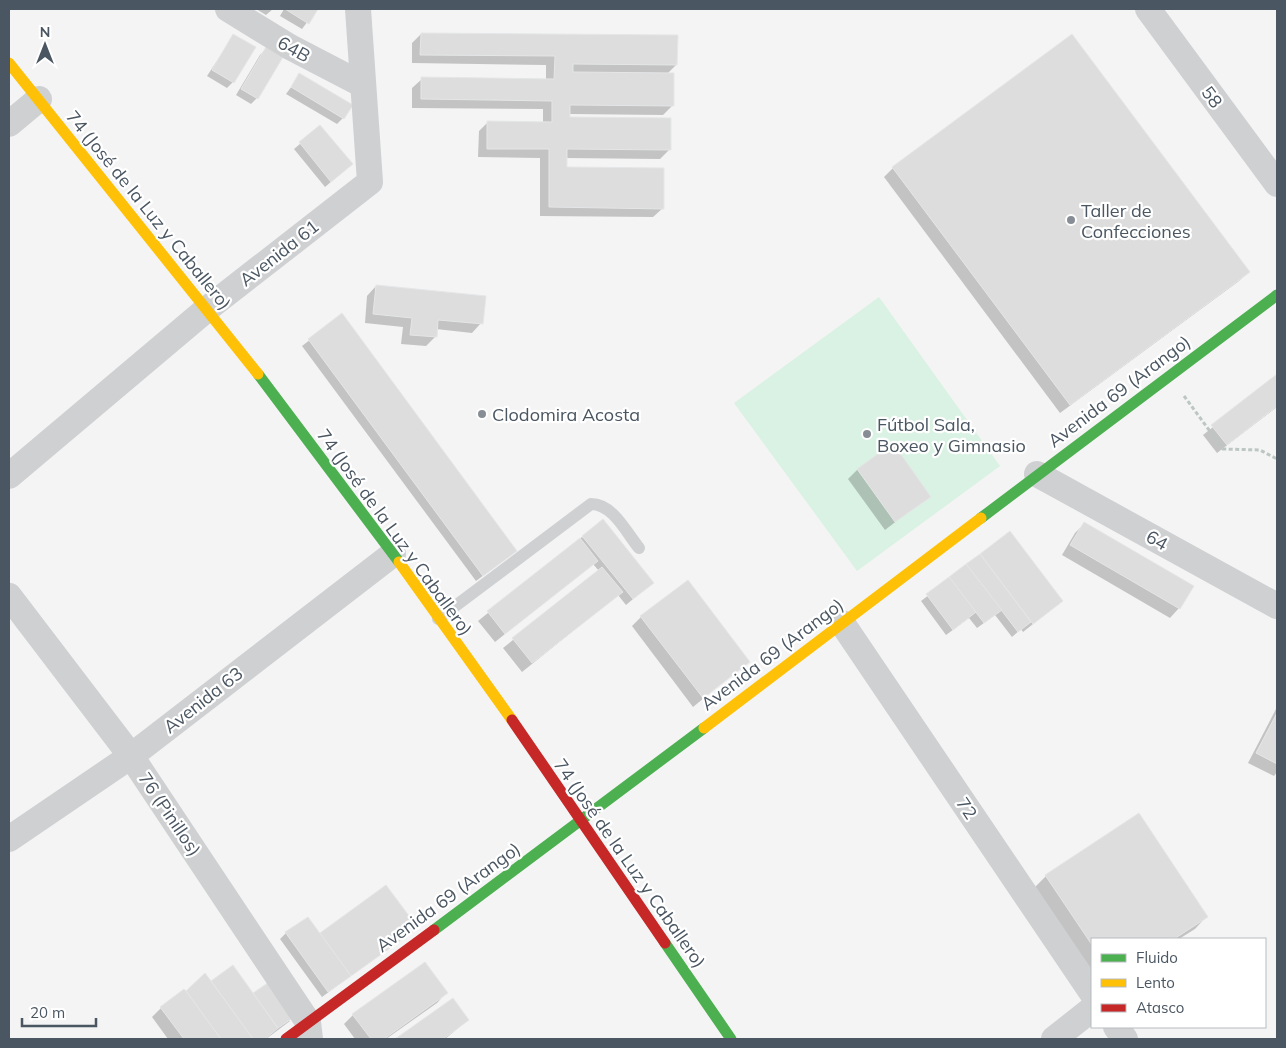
<svg xmlns="http://www.w3.org/2000/svg" width="1286" height="1048" font-family="Mulish,sans-serif">
<style>
.green{fill:#d9f2e3}
.shadow{fill:#0003}
.building{fill:#ddddde;stroke:#e5e6e7}
.lines{fill:none;stroke-linecap:round;stroke-linejoin:round}
.path{stroke:#bcc7c4;stroke-width:3;stroke-dasharray:4 2.5;stroke-linecap:butt}
.lane{stroke:#ced0d2;stroke-width:12}
.street{stroke:#ced0d2;stroke-width:26}
.fast{stroke:#4caf50;stroke-width:11}
.slow{stroke:#ffc107;stroke-width:11}
.jam{stroke:#c62828;stroke-width:11}
.poi-dot{fill:#868d94;stroke:#fff;stroke-width:2}
.labels{text-anchor:middle;dominant-baseline:central;stroke-width:4.5;stroke-linejoin:round;paint-order:stroke}
.street-label{font-size:18px;fill:#4a5661;stroke:#fff}
.poi-label{font-size:18px;fill:#4a5661;stroke:#fff;text-anchor:start}
</style>
<rect width="100%" height="100%" fill="#f4f4f4"/>
<path class="green" d="M879,297L1000,466L857,571L734,403Z"/>
<g class="shadow">
<path d="M256,9H273L266,15Z"/>
<path d="M284,9H317L302,29L280,16Z"/>
<path d="M421,34L676,65L667,74L672,106L663,115L569,114V118L669,150L660,159L565,158V168L663,208L653,217L540,216V158L478,157L479,131L488,122L543,123V109L412,108V88L422,79L546,80V65L412,63V43Z"/>
<path d="M234,35L233,82L227,88L207,76Z"/>
<path d="M266,49L257,98L251,104L236,95L260,55Z"/>
<path d="M300,75L343,118L337,124L286,94Z"/>
<path d="M320,127L345,170L325,187L294,149Z"/>
<path d="M893,168L1248,272L1239,281L1060,413L884,177Z"/>
<path d="M376,286L481,323L472,333L436,329L435,337L426,346L401,344L403,327L365,323L367,296Z"/>
<path d="M342,315L516,551L476,581L302,346Z"/>
<path d="M1277,376V407L1217,453L1203,435Z"/>
<path d="M858,469L929,496L885,530L848,479Z"/>
<path d="M1084,524L1179,608L1170,618L1062,555L1075,533Z"/>
<path d="M1010,533L1062,601L1023,632L1021,629L1012,637L995,615L977,628L969,618L946,635L921,601Z"/>
<path d="M582,537L652,583L626,605L618,595L522,672L503,648L599,571L593,564L495,642L478,621Z"/>
<path d="M641,617L748,662L693,707L632,626Z"/>
<path d="M1277,707V772L1274,776L1248,763Z"/>
<path d="M1046,876L1207,916L1195,929L1179,939H1092V975L1034,888Z"/>
<path d="M386,887L416,928L322,997L280,939L286,933L319,935Z"/>
<path d="M186,993L253,995L290,1021L266,1039H168L152,1017L161,1008Z"/>
<path d="M446,993L437,1003L386,1039H355L344,1024L353,1015Z"/>
<path d="M452,999L468,1020L445,1039H397Z"/>
</g>
<g class="building">
<path d="M285,9H318L309,24Z"/>
<path d="M421,33L678,35L677,65L573,64V72L674,73V106L570,105V117L671,118V150L567,149V167L664,168V209L549,207V149H487V121L552,122V101L421,99V77L554,79L555,56L420,55Z"/>
<path d="M233,34L256,47L234,83L212,70Z"/>
<path d="M1072,34L1250,272L1070,405L892,167Z"/>
<path d="M266,47L283,57L258,99L241,89Z"/>
<path d="M299,73L353,105L344,119L291,87Z"/>
<path d="M320,125L353,164L331,182L299,142Z"/>
<path d="M376,285L486,296L483,324L438,320L437,337L410,335L412,318L373,314Z"/>
<path d="M342,313L517,551L483,576L308,339Z"/>
<path d="M1277,374V406L1227,445L1211,425Z"/>
<path d="M893,443L931,497L895,522L857,469Z"/>
<path d="M603,519L654,583L633,599L582,536Z"/>
<path d="M1084,522L1194,586L1180,609L1070,545Z"/>
<path d="M1010,531L1063,601L1033,624L980,554Z"/>
<path d="M580,538L598,561L505,634L487,611Z"/>
<path d="M980,554L1031,622L1018,632L966,564Z"/>
<path d="M966,564L1002,610L984,623L949,577Z"/>
<path d="M602,567L623,592L532,663L512,638Z"/>
<path d="M949,577L976,612L953,630L926,594Z"/>
<path d="M688,580L750,662L703,698L640,616Z"/>
<path d="M1277,713V764L1256,753Z"/>
<path d="M1139,813L1208,917L1174,939H1092V945L1045,875Z"/>
<path d="M386,885L418,928L351,976L320,933Z"/>
<path d="M308,917L351,976L328,992L285,932Z"/>
<path d="M425,962L448,993L384,1039H371L352,1014Z"/>
<path d="M233,965L278,1028L265,1039H253L211,981Z"/>
<path d="M205,973L211,981L253,1039H221L186,991Z"/>
<path d="M272,980L297,1015L278,1028L253,993Z"/>
<path d="M184,989L186,991L221,1039H184L160,1007Z"/>
<path d="M453,998L469,1020L443,1039H395Z"/>
</g>
<g class="lines">
<path class="path" d="M1184,396L1223,449L1260,450L1277,459"/>
<path class="lane" d="M438,619L591,504C613,504 626,532 639,548"/>
<g class="street">
<path d="M228,9L290,47L363,85"/>
<path d="M1148,9L1277,184"/>
<path d="M9,124L39,99"/>
<path d="M1037,474L1277,606"/>
<path d="M9,476L207,309L370,182L358,9"/>
<path d="M9,596L131,756L308,1022L310,1039"/>
<path d="M842,623L1092,993"/>
<path d="M9,839L131,756L393,554"/>
<path d="M1116,1027L1125,1039"/>
<path d="M1054,1039L1092,1009"/>
</g>
<g class="fast">
<path d="M258,374L399,562"/>
<path d="M981,518L1277,295"/>
<path d="M434,930L704,728"/>
<path d="M665,943L731,1039"/>
</g>
<g class="slow">
<path d="M9,63L258,374"/>
<path d="M399,562L512,720"/>
<path d="M704,728L981,518"/>
</g>
<g class="jam">
<path d="M512,720L665,943"/>
<path d="M286,1039L434,930"/>
</g>
</g>
<g class="poi-dot">
<circle cx="1071" cy="220" r="5"/>
<circle cx="482" cy="414" r="5"/>
<circle cx="867" cy="434" r="5"/>
</g>
<g class="labels">
<g class="street-label">
<text transform="translate(294 49) rotate(29)">64B</text>
<text transform="translate(1212 97) rotate(54)">58</text>
<text transform="translate(149 210) rotate(51)">74 (José de la Luz y Caballero)</text>
<text transform="translate(279 253) rotate(-38)">Avenida 61</text>
<text transform="translate(1119 391) rotate(-37)">Avenida 69 (Arango)</text>
<text transform="translate(395 532) rotate(54)">74 (José de la Luz y Caballero)</text>
<text transform="translate(1157 540) rotate(29)">64</text>
<text transform="translate(772 654) rotate(-37)">Avenida 69 (Arango)</text>
<text transform="translate(203 700) rotate(-38)">Avenida 63</text>
<text transform="translate(967 808) rotate(56)">72</text>
<text transform="translate(170 814) rotate(56)">76 (Pinillos)</text>
<text transform="translate(630 863) rotate(55)">74 (José de la Luz y Caballero)</text>
<text transform="translate(448 897) rotate(-36)">Avenida 69 (Arango)</text>
</g>
<g class="poi-label">
<text x="1081" y="210">Taller de<tspan x="1081" dy="21">Confecciones</tspan></text>
<text x="492" y="414">Clodomira Acosta</text>
<text x="877" y="424">Fútbol Sala,<tspan x="877" dy="21">Boxeo y Gimnasio</tspan></text>
</g>
</g>
<rect width="1286" height="1048" fill="none" stroke="#4a5661" stroke-width="20"/>
<rect x="1091" y="938" width="175" height="90" fill="#ffffff" stroke="#b7bbc0"/>
<rect x="1101" y="954" width="25" height="8" fill="#4caf50" stroke="#b7bbc0"/>
<text x="1136" y="963" font-size="15" fill="#4a5661">Fluido</text>
<rect x="1101" y="979" width="25" height="8" fill="#ffc107" stroke="#b7bbc0"/>
<text x="1136" y="988" font-size="15" fill="#4a5661">Lento</text>
<rect x="1101" y="1004" width="25" height="8" fill="#c62828" stroke="#b7bbc0"/>
<text x="1136" y="1013" font-size="15" fill="#4a5661">Atasco</text>
<g transform="translate(45 45)" stroke="#ffffff" stroke-width="4" paint-order="stroke">
<path d="M0-4L9 19L0 12L-9 19Z" fill="#4a5661"/>
<text y="-8" font-size="14" font-weight="bold" text-anchor="middle" fill="#4a5661">N</text>
</g>
<path d="M22 1018v8h74v-8" fill="none" stroke="#4a5661" stroke-width="2.5"/>
<text x="30" y="1018" font-size="15" fill="#4a5661" stroke="#ffffff" stroke-width="4" paint-order="stroke">20 m</text>
</svg>
